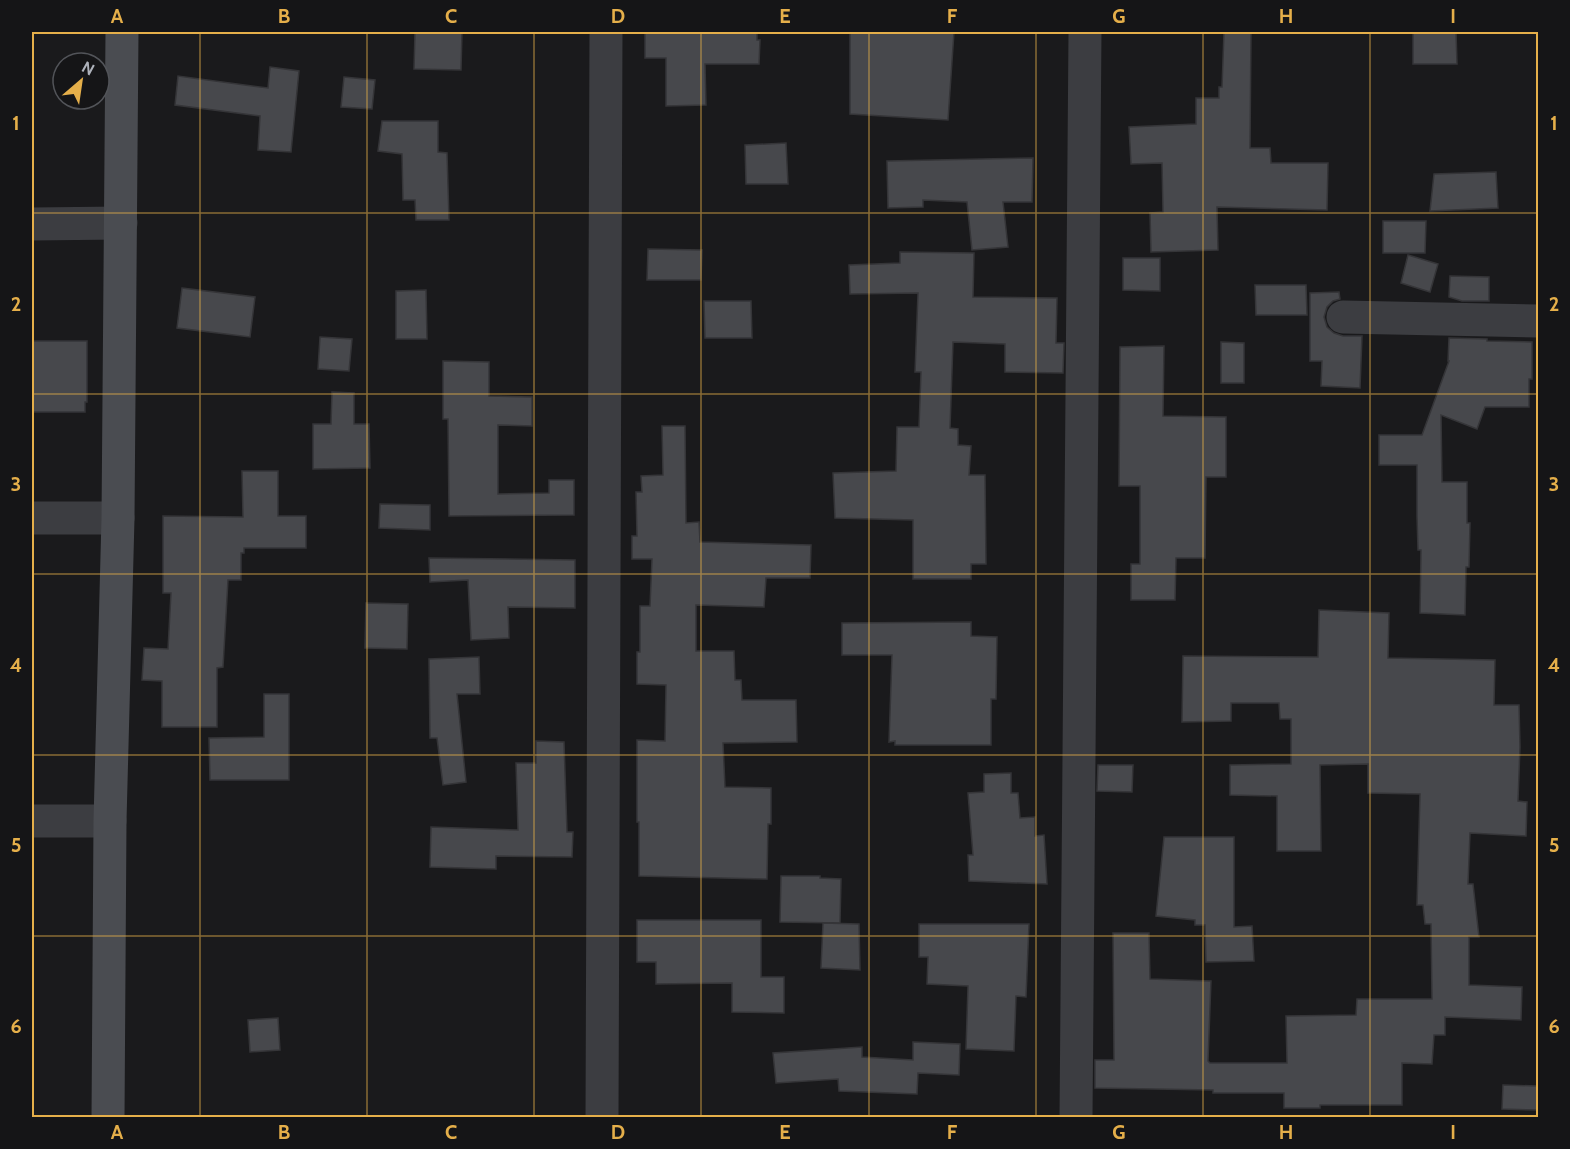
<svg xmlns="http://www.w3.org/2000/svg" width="1570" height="1149" font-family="Cabin,sans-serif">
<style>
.building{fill:#47484c;stroke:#353538;stroke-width:1.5}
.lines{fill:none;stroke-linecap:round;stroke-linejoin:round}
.street{stroke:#3c3d41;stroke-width:33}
.secondary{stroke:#4a4c51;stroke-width:33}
.grid{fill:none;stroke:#e5af4a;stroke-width:1.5;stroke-opacity:0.55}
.neatline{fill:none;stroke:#e5af4a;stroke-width:2}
.grid-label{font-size:20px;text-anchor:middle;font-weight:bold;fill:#e5af4a}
</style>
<rect width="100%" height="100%" fill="#1a1a1c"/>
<g class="building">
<path d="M415,32H462L461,70L414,69Z"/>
<path d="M645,32H757V40H760L759,64H705L706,105L666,106V58H645Z"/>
<path d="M850,32H954L948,120L850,114Z"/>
<path d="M1224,32H1251L1250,148H1270L1271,163H1328L1327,210L1217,207L1218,250L1151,252L1150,213L1163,212L1162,163L1131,164L1129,127L1196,124V98H1219V87H1222Z"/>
<path d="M1413,32H1456L1457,64H1413Z"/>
<path d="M270,67L299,71L291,152L258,150L260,116L175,105L178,76L268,88Z"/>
<path d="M344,77L375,80L372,109L341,107Z"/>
<path d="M382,121H438V152L447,153L449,220H416L415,200H403L402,154L378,151Z"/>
<path d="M786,143L788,184H746L745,145Z"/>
<path d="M1033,158L1032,202H1003L1008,247L972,250L967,202L923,200V207L888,208L887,161Z"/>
<path d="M1496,172L1498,208L1430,211L1434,174Z"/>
<path d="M1383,221H1426L1425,253H1383Z"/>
<path d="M648,249L702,250L701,280H647Z"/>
<path d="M900,252L974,253L973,297L1057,298L1056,343H1064L1063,373L1005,372V344L953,342L950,428L958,429V445L971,446L969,475H985L986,564H971V579H913V520L835,518L833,473L896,471L897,427H919L921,372H915L918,293L850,294L849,265L900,263Z"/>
<path d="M1408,255L1438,264L1430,292L1401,283Z"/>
<path d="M1123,258H1160V291L1123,290Z"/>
<path d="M1450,276L1489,277V301H1462L1449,297Z"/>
<path d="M1255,285H1306L1307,315H1256Z"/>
<path d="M182,288L255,297L250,337L177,328Z"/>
<path d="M426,290L427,339H396V291Z"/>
<path d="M1339,292L1340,299L1333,301L1327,307L1324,317L1327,327L1334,333L1343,336H1362L1360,388L1321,386L1322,361H1310V293Z"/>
<path d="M704,301H751L752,338H705Z"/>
<path d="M320,337L352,339L349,371L318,369Z"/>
<path d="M1449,338L1487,339V341L1532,342V379H1529V407H1485L1477,429L1441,415L1442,482H1467V523H1470L1469,567H1466L1465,615L1420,613L1421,550H1418L1417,516V465H1379V435H1422L1449,361H1448Z"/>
<path d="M32,341H87V402H85V412H32Z"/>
<path d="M1221,342L1244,343V383H1221Z"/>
<path d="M1164,346L1163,416L1226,417V477H1206L1205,558H1176L1175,600H1131V564H1140V486H1119L1120,347Z"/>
<path d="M443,361L489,362V396L532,397V426L498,425V494L549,493V480H574V515L449,516L448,419H443Z"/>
<path d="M332,392L354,393V424H369L370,468L313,469V424H331Z"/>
<path d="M662,426H685L686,523L699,522L700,542L811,545L810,578H766L764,607L696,605V651H734L735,680H741L742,700H796L797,742L723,743L725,787L771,788V824H768L767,879L639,876V822H637V740L665,741L666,685L637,684V652H640V606H650L652,559H632V536H637L636,492H642L641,476L663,475Z"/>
<path d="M242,471H278V516H306V548H244V553H241V580H228L223,667L217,668V727H162V681L142,680L144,648L168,649L171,593H163V516L243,517Z"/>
<path d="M380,504L430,505V530L379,528Z"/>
<path d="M429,558L575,560V608L508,607L509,638L471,640L468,580L430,582Z"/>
<path d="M366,603L408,604L407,649L365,648Z"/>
<path d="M1319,610L1389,613L1388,658L1495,660L1494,705H1519L1520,747L1518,801L1527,802L1526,836L1470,833L1468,884H1473L1479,937H1469V985L1522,987L1521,1020L1445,1017V1035H1434L1432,1064L1402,1063V1105H1320V1108H1284V1093H1213V1090L1095,1088V1060H1114L1113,933H1149L1150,979L1211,981L1208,1061L1210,1063H1287L1286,1016L1356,1015L1357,999H1432L1431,924H1425L1423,905H1417L1420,794L1368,793V764L1320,765L1321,851H1277V796L1230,795V765L1291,764V719H1280L1279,703H1231V721L1182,722L1183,656L1318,657Z"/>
<path d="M971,622V636L997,637L996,699H991V745H895V741L889,742L892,655H842V623Z"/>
<path d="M479,657L480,694H457L466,782L443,785L437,738H430L429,659Z"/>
<path d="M264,694H289V780H210L209,738L264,737Z"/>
<path d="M536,741L564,742L567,832H573L572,857L496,856V869L430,867L431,827L518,830L516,763H536Z"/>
<path d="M1098,765H1133L1132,792L1097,791Z"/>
<path d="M1011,773V793H1018L1020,818L1035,817V836L1044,835L1047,884L969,881L968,855H973L968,793L984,792V774Z"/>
<path d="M1164,837H1234V927L1252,926L1254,961L1206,962L1205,925H1195V920L1156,916Z"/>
<path d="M781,876H820V878L841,879L840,923L780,922Z"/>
<path d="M637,920H761V977H784V1013L732,1012V983L656,984V962H637Z"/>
<path d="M823,923L859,924L860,970L821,968Z"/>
<path d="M919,924H1029L1026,997L1016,996L1014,1051L966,1049L968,986L927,984L928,957H919Z"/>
<path d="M278,1018L280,1050L250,1052L248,1020Z"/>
<path d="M913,1042L960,1044L959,1075L918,1073L917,1094L839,1091L838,1079L776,1083L773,1053L862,1047V1057L913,1060Z"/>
<path d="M1503,1085L1537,1086V1110L1502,1109Z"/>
</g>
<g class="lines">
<g class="street">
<path d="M32,224L121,223"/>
<path d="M1343,317L1538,321"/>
<path d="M32,518H118"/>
<path d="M32,821H110"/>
<path d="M602,1118L606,32"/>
<path d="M1076,1118L1085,32"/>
</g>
<path class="secondary" d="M108,1118L110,821L118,518L122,32"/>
</g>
<path class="grid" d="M200,32V1118M367,32V1118M534,32V1118M701,32V1118M869,32V1118M1036,32V1118M1203,32V1118M1370,32V1118M32,213H1538M32,394H1538M32,574H1538M32,755H1538M32,936H1538"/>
<rect width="1570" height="1149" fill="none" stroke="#151517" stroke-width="66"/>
<g transform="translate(81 81) rotate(29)"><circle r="28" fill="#151517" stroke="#525459" stroke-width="1.5"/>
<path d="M0-4.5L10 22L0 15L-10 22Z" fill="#e5af4a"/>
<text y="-9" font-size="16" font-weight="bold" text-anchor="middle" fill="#aeb2bb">N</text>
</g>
<rect x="33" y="33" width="1504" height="1083" class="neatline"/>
<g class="grid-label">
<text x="117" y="23">A</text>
<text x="284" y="23">B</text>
<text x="451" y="23">C</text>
<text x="618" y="23">D</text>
<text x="785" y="23">E</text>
<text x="952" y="23">F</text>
<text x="1119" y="23">G</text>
<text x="1286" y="23">H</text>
<text x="1453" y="23">I</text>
<text x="16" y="130">1</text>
<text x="1554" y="130">1</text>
<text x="16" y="311">2</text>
<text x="1554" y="311">2</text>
<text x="16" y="491">3</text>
<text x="1554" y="491">3</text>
<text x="16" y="672">4</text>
<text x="1554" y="672">4</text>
<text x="16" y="852">5</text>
<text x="1554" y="852">5</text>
<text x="16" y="1033">6</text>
<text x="1554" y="1033">6</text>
<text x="117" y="1139">A</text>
<text x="284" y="1139">B</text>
<text x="451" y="1139">C</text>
<text x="618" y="1139">D</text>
<text x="785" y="1139">E</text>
<text x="952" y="1139">F</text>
<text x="1119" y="1139">G</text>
<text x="1286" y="1139">H</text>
<text x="1453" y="1139">I</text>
</g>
</svg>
